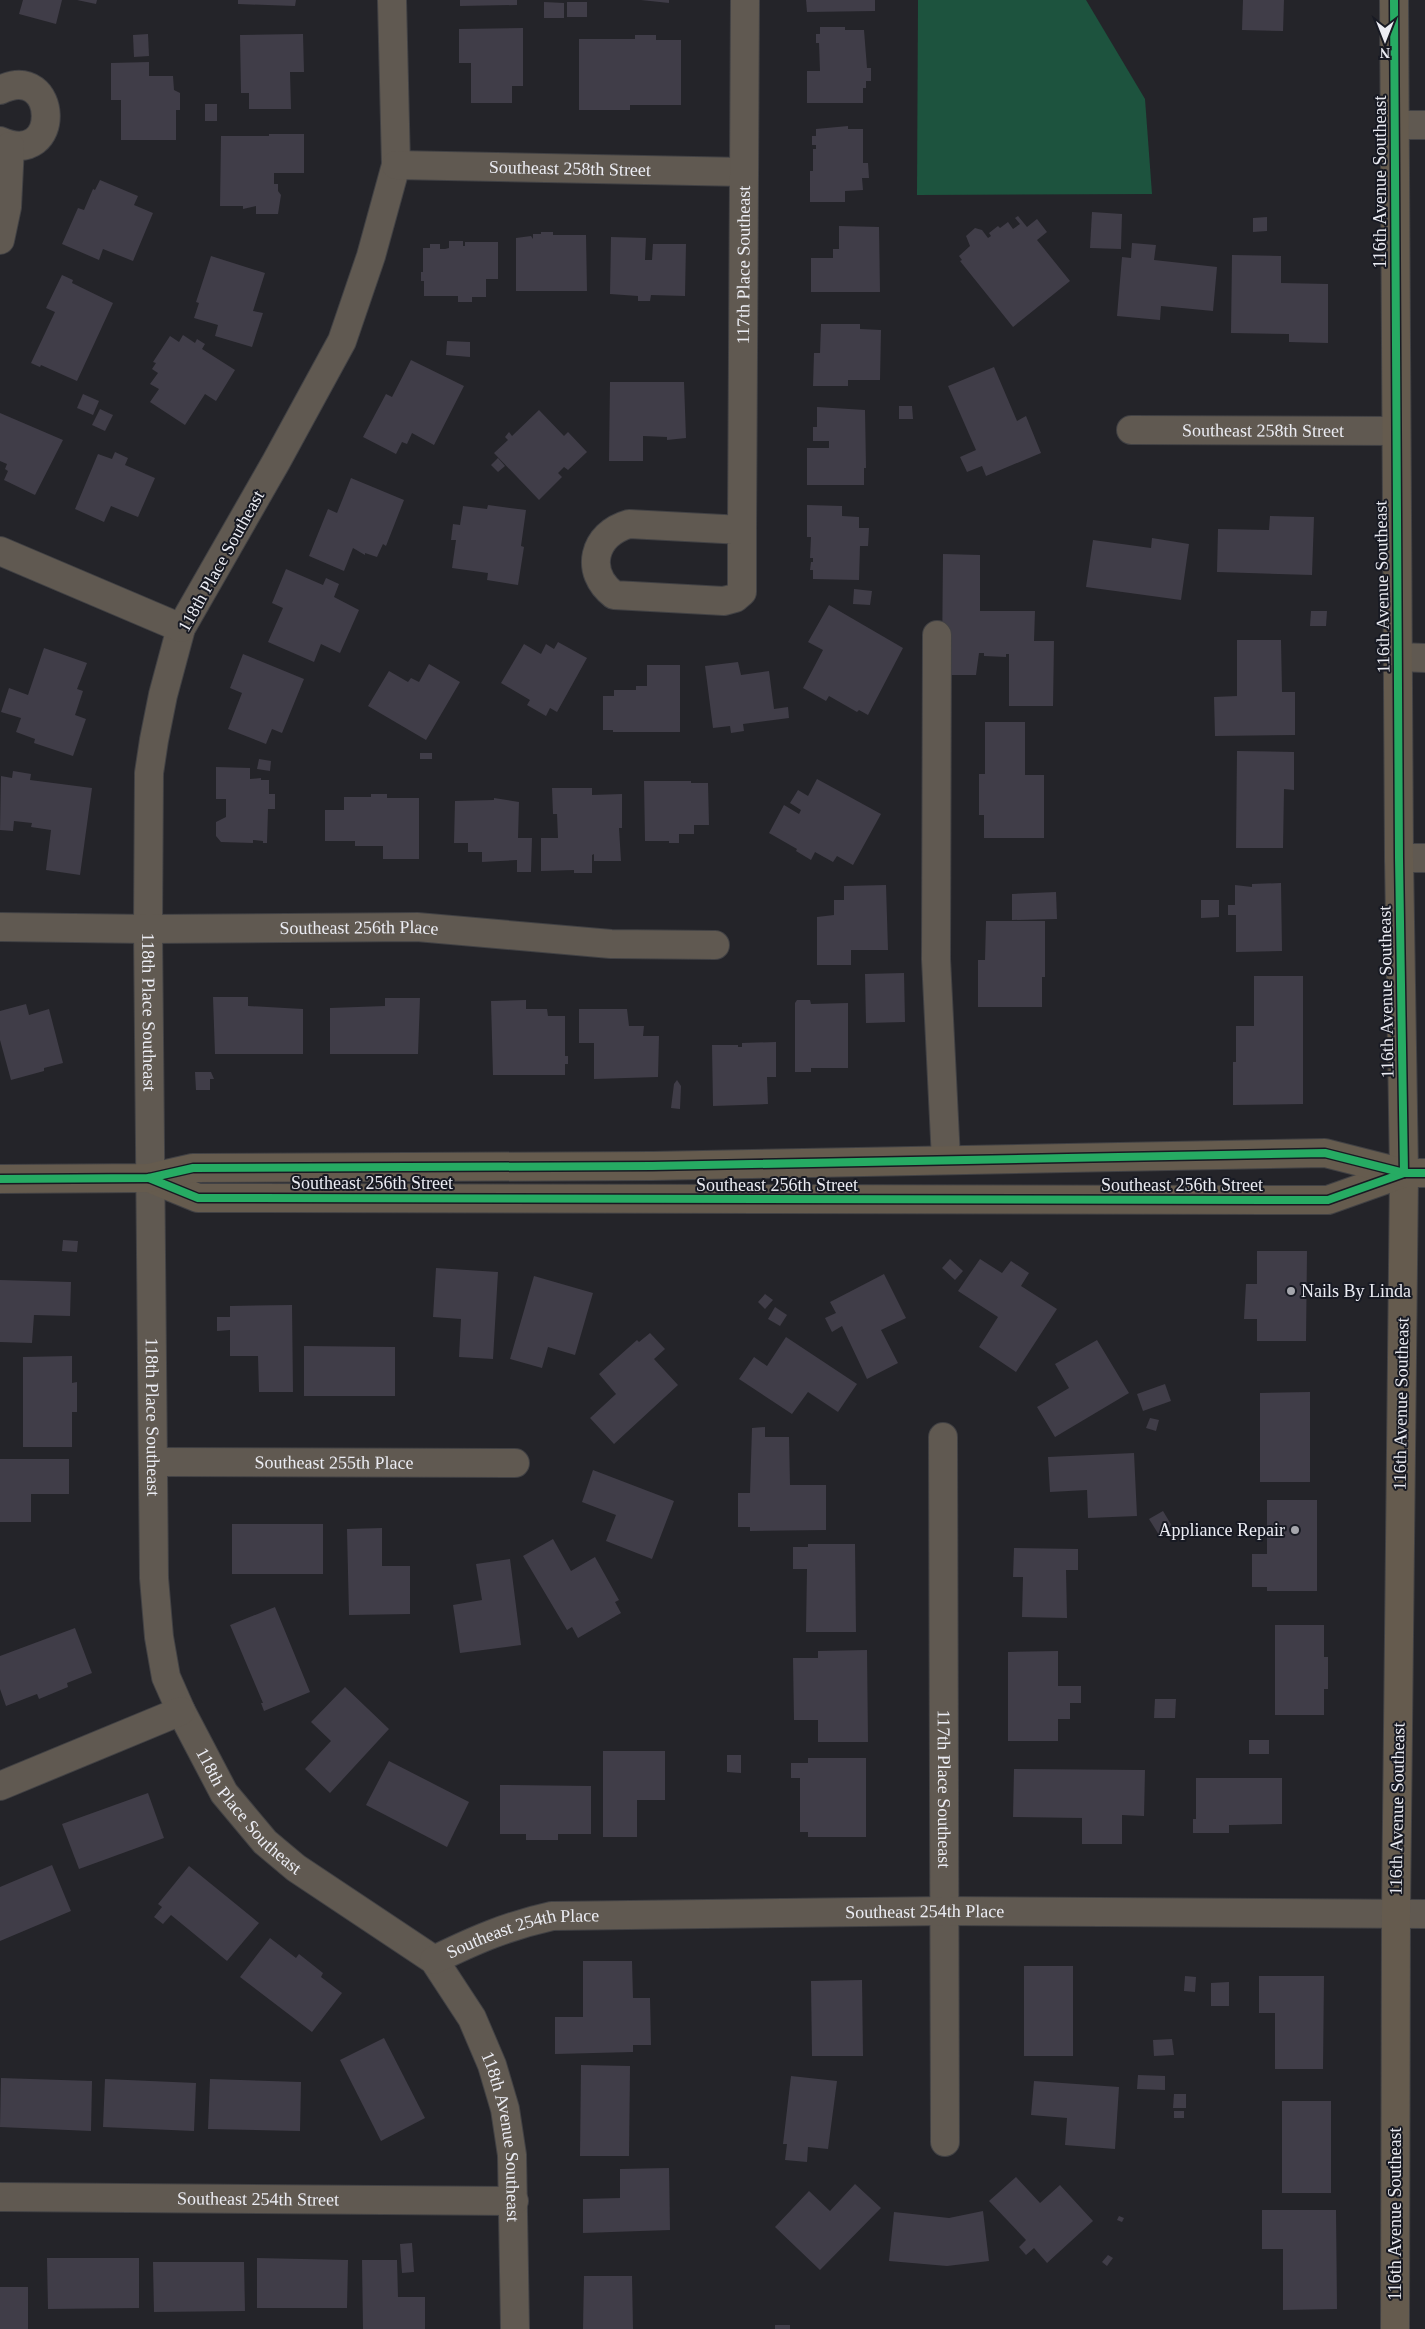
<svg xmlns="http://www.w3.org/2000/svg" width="1425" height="2329" font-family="'Times New Roman',serif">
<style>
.forest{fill:#1d533e}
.building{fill:#403d48}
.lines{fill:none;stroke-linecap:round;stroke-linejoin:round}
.street-casing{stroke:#414144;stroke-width:30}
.secondary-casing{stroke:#414144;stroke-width:30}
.street{stroke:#605951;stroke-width:28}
.secondary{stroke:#655b4e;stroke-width:28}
.cycleway-casing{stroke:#181a23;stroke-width:11}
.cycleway{stroke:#26ab63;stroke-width:8}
.poi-dot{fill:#a5a6ac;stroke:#181a23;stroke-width:2}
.labels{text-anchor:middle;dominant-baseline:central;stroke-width:4;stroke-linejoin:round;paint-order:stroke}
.street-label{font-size:18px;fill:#ebecf3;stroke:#181a23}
.poi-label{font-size:18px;fill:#ebecf3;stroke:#181a23;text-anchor:start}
</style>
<rect width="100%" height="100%" fill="#242429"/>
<path class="forest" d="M918,0H1086L1145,99L1152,194L917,195Z"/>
<g class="building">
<path d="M23,0H62L56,24L19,14Z"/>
<path d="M77,0H97L96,4Z"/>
<path d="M238,0H296L295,6L238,4Z"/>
<path d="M460,0H517V5L460,6Z"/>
<path d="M641,0H669V3Z"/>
<path d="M806,0H875V11L807,12Z"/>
<path d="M1243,0H1284L1283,31L1242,30Z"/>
<path d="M544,2L564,3V18H544Z"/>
<rect x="567" y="2" width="20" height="15"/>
<path d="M820,27H845V30H864L867,68H871V81H866V88H863V103H807V71H820L819,43H816V34H820Z"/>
<path d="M523,28V86H512V103H471V63H459V29Z"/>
<path d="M148,34L149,56L134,57L133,35Z"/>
<path d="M303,34L304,72H290L291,109H249V93H241L240,35Z"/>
<path d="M635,35H656V40H681V105H630V110H579V39H635Z"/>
<path d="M149,62V76H173L174,90L180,93V110H176V140H121V100H111V63Z"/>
<rect x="205" y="104" width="12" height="17"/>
<path d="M848,126V129H863V163H868L869,178H862L863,190L845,191V202H810V171H813V149H816V145H812V136H816V129Z"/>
<path d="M269,134H304V173H274V184H278V191L281,195L278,214H256V206L243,209V206H220L221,136H269Z"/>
<path d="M100,180L138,196L134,205L153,213L133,261L103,249L99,260L62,244L78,208L84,210L93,189L95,190Z"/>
<path d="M1092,212L1122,214L1121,249L1090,248Z"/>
<path d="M1018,216L1027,227L1037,219L1047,232L1037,240L1070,281L1013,327L960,261L962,260L959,256L970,246L966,236L975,228L982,230L988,238L991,236L989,233L998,226L1000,228L1008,222L1013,229L1020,224L1015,218Z"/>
<path d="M1267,217V231L1253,232V218Z"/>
<path d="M839,226L879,227L880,292H811V258H833V249H839Z"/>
<path d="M541,232H553V235H586L587,291H516V238L531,236L533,239V234H541Z"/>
<path d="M611,237L646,238L645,260H652L653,244H686L685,296L651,295L650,301H638V296L610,294Z"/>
<path d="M449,241H463V246H465V242H498V279H486V297H472V302H458V296H424V281H421V272H423V248H430V244H440V249H445L449,248Z"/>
<path d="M1132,243L1156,245L1154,260L1217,267L1213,311L1161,306L1160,320L1117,316L1122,257L1131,258Z"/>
<path d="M1232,255L1281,256V283L1328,284V343L1289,342V334L1231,333Z"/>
<path d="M211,256L265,273L253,311L263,313L252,347L215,336L218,325L194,318L199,303L196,302Z"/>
<path d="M62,275L73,280L72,283L113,303L77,381L41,365L40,367L31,363L55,312L46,308Z"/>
<path d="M821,324H860V329L881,330L880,380H848V386H813L814,353H820Z"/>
<path d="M183,335L195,343L197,339L205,344L202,349L235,370L216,401L205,394L185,425L150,402L159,389L150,384L158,373L152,369L156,363L153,362L170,336L179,342Z"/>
<path d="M447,341L470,342V357L446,355Z"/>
<path d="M411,360L464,386L434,445L412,433L407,444L402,442L396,454L363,437L386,394L392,397Z"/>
<path d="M994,367L1017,421L1026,416L1041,453L986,476L982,466L967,472L960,457L976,450L948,386Z"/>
<path d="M610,382H684L686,438L667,440V437L643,436V461H609Z"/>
<path d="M83,394L99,401L93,415L77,408Z"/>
<path d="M899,406H912L913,419H899Z"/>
<path d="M817,407L865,410L866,468H864V485H807V448H829V441H813V427H817Z"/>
<path d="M100,409L113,415L105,431L92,425Z"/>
<path d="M539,410L564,436L568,432L587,452L568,470L564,467L558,473L562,477L539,500L494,453L508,440L505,437L509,432L512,436Z"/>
<path d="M0,413L63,440L35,495L4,480L8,471L5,469L7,464L0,461Z"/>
<path d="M115,452L128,458L125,465L155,478L138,517L111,506L104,522L75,509L98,454L112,459Z"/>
<path d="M498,458L505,466L498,472L491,465Z"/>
<path d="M351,478L404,500L386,546L383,544L377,557L365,553V555L353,548L344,571L309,556L328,509L337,513Z"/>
<path d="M488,505L526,510L521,546L524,547L518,585L487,580L488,573L452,568L456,540H451L453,524L460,525L463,506L487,509Z"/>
<path d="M807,505L842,506V516L859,517V528H869L868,546H860L859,580L813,579V570H810L811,562H813V558H810L811,537H807Z"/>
<path d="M1270,516L1314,517L1312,575L1217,572L1218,529L1269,530Z"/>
<path d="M1152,538L1189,544L1181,600L1086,587L1093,540L1151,548Z"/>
<path d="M943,554L980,555V611H1035L1034,641H1054L1053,706H1009V654H1006V657L984,656V653H979L976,675H943L942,660Z"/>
<path d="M286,569L323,585L326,578L339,584L334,597L359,610L340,653L321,644L314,662L268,642L283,608L272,603Z"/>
<path d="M854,589L872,591L870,605L853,604Z"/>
<path d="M829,605L903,648L868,715L859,710L857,712L829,696L826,701L803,688L823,650L808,642Z"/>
<path d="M1311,611H1327L1326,626H1310Z"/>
<path d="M1237,640H1281L1282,692H1295V735L1215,736L1214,697L1237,696Z"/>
<path d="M558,642L587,658L557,712L550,708L546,716L527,705L530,700L501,683L524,644L541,654L546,644L554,649Z"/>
<path d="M44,648L87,663L77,689L83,691L75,715L86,719L73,756L34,743L35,739L16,732L21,718L1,712L9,688L28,695Z"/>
<path d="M243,654L304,679L282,733L272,729L266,744L228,729L242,693L230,688Z"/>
<path d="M738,662L741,675L769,671L774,709L788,707L789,718L743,724L744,731L731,733L730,726L713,728L705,666Z"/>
<path d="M429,664L460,682L426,740L368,706L389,671L408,682L411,678L419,682Z"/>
<path d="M647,665H680V732H613V730H603V696H614V690H636V686H647Z"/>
<path d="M985,722H1025V775H1044V838H984V815H979V774H985Z"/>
<path d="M1237,751L1294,752V790L1284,789L1283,848H1236Z"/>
<rect x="420" y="753" width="12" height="6"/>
<path d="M259,759L271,761L270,771L257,769Z"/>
<path d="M216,767L250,768V779L261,778V780H269V794H275V809H268L267,843H263V841L253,840V843L221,842L216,836V822L226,817V799H216Z"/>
<path d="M13,771L31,774L30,780L92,788L80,875L46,870L51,830L31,827L32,823L14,821L13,831L0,830L1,776L12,778Z"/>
<path d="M817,779L881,814L853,865L837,856L833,862L815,852L811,860L796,851L797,849L769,833L784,805L799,814L801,810L790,803L798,790L808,796Z"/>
<path d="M644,781H691V783H708L709,825H694V834H679V843H669V841H645Z"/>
<path d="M552,788H592V795L622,794V828H619L621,861H594V854L592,855V873H574V870L541,871V838H558L557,814H553Z"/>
<path d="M371,794H387V798H419V859H383V846H355V841H325V810H344V797H371Z"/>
<path d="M494,798L519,802L518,838H532L531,872H517V860L482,862V852H468V843H454L455,801L494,800Z"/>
<path d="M1281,883L1282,951L1236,952V915H1228V905H1235V885L1252,887V884Z"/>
<path d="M886,885L888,950H851V965H817V917L834,915V900H844V886Z"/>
<path d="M1056,892L1057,919L1012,920V894Z"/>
<path d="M1201,900H1219V917L1201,918Z"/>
<path d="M986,921H1045V977H1042V1007H978V960H985Z"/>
<path d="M904,973L905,1022L866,1023L865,974Z"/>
<path d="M1254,976H1303V1104L1233,1105V1062H1236V1026H1254Z"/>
<path d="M213,997H248V1006L303,1009V1054H215Z"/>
<path d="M385,998H420L418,1054H330V1008L385,1006Z"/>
<path d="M526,1000V1009H547L548,1016H565V1056H568V1064H565V1075H493L491,1001Z"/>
<path d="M797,1000H810L811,1004L848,1003V1068H811V1072H795V1003Z"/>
<path d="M26,1004L29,1015L49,1009L63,1063L44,1068V1071L11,1080L0,1040V1011Z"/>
<path d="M579,1009H627L629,1026H644L643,1036H659L658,1077L594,1079V1043H579Z"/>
<path d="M776,1042V1077H767L768,1104L713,1106L712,1045H738V1047H742V1043Z"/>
<path d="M195,1072H211L214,1079H210V1090H196Z"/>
<path d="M677,1080L681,1086L680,1109L671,1108L674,1084Z"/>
<path d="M63,1240L78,1241L77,1252L62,1251Z"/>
<path d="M1257,1251H1307L1306,1341H1257V1319H1244L1246,1284H1257Z"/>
<path d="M950,1259L963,1271L955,1280L942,1268Z"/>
<path d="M980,1259L1002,1273L1011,1261L1029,1273L1021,1286L1057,1309L1016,1372L979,1347L998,1317L958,1291Z"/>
<path d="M436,1268L498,1272L493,1359L459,1357L461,1319L433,1317Z"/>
<path d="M884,1274L906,1318L881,1330L898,1363L867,1379L842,1326L832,1332L825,1318L836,1313L830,1302Z"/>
<path d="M534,1276L593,1293L575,1355L548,1347L542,1368L510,1359Z"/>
<path d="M0,1280L71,1282L70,1316L34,1315L32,1343L0,1342Z"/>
<path d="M765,1294L773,1300L765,1309L758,1302Z"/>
<path d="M292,1305L293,1392H259L258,1356H230V1330L217,1331V1317H230V1306Z"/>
<path d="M775,1307L787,1315L780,1326L768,1319Z"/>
<path d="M650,1333L665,1349L654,1359L678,1385L614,1444L590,1418L616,1394L599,1374L637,1340L639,1342Z"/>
<path d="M786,1337L857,1384L838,1412L808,1392L792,1414L739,1379L754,1357L767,1366Z"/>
<path d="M1097,1340L1129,1393L1055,1437L1037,1407L1069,1388L1055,1364Z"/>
<path d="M304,1346L395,1347V1396H304Z"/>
<path d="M72,1356V1383L77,1382V1412H72V1447H23V1357Z"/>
<path d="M1165,1384L1171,1401L1143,1411L1137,1394Z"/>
<path d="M1310,1392V1482H1260V1393Z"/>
<path d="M1150,1418L1159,1420L1156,1431L1146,1428Z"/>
<path d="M765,1427V1437H789L790,1485H826V1530L750,1531V1527H738V1493H750L752,1428Z"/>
<path d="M1134,1453L1137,1516L1088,1518L1087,1490L1050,1492L1048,1457Z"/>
<path d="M0,1459H69V1494H31V1522H0Z"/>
<path d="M593,1470L674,1501L652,1559L606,1541L616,1515L582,1502Z"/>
<path d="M1267,1500H1317V1591H1267V1587H1252V1554H1267Z"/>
<path d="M1163,1511L1172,1526L1159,1535L1149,1519Z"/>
<rect x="232" y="1524" width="91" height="50"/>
<path d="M382,1528V1566H410V1614L349,1615L347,1529Z"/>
<path d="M553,1539L571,1571L595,1557L619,1600L615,1602L621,1613L578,1638L572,1627L567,1630L523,1556Z"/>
<path d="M808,1544H855L856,1632H806L807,1569H793V1547H808Z"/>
<path d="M1014,1548L1078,1549V1570H1066L1067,1618L1022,1617L1023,1577H1013Z"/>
<path d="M510,1559L521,1645L460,1653L453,1605L482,1600L476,1564Z"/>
<path d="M275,1607L310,1692L264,1711L261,1703H263L230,1625Z"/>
<path d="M1275,1625H1324V1657H1328V1689H1324V1715H1275Z"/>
<path d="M75,1628L92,1673L67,1683L68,1687L39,1699L37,1694L6,1706L0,1689V1656Z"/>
<path d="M867,1650L868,1742H818V1720H794L793,1658H818V1651Z"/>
<path d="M1058,1651V1686H1081V1703H1070V1719H1058V1741H1008V1652Z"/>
<path d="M345,1687L389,1729L330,1793L305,1769L331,1741L311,1722Z"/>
<path d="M1155,1699H1176L1175,1718H1154Z"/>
<rect x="1249" y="1740" width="20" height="14"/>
<path d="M603,1751H665V1800H637V1837H603Z"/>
<path d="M727,1755H741V1773L727,1772Z"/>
<path d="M808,1758H866V1837H808V1832H800V1778H791V1763H808Z"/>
<path d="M389,1761L469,1802L447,1847L366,1805Z"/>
<path d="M1014,1769L1145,1770L1144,1816L1122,1815V1844H1082V1818L1013,1817Z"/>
<path d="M1196,1778H1282V1824L1229,1825V1833H1193V1819H1196Z"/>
<path d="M500,1785L591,1786V1834H558V1840H526V1834H500Z"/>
<path d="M148,1793L164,1838L79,1869L62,1824Z"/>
<path d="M52,1865L71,1911L0,1941V1887Z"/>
<path d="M189,1866L259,1923L227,1961L171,1915L163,1924L154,1917L162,1907L158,1904Z"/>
<path d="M270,1938L296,1958L299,1954L323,1973L321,1977L342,1993L312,2032L240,1977Z"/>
<path d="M583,1961H632L633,1998H650L651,2045H633V2052L555,2054V2017H583Z"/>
<rect x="1024" y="1966" width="49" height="90"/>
<path d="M1185,1976L1196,1977L1195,1992L1184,1991Z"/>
<path d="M1259,1976H1324L1323,2069H1275V2013H1259Z"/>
<path d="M862,1980L863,2056H812L811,1981Z"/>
<path d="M1229,1982V2006H1211V1983Z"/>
<path d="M384,2038L425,2118L381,2141L340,2060Z"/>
<path d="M1172,2039L1174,2055L1154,2056L1153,2040Z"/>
<path d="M581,2065L630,2066L629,2156H580Z"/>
<path d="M1138,2075L1165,2076V2090L1137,2089Z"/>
<path d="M791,2076L837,2081L828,2149L808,2147L807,2162L785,2160L787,2144H783Z"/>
<path d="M1,2078L92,2081L91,2131L0,2127Z"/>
<path d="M105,2079L196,2083L194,2131L103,2127Z"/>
<path d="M210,2079L301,2082L300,2131L208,2129Z"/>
<path d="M1034,2081L1119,2087L1115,2149L1065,2145L1067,2118L1031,2115Z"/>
<path d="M1174,2094H1186V2108H1173Z"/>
<rect x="1282" y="2101" width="49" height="92"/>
<rect x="1174" y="2111" width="10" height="7"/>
<path d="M669,2168L670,2230L583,2233V2199L620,2198V2169Z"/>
<path d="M1016,2177L1040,2203L1060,2185L1093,2221L1047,2263L1034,2248L1026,2255L1019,2247L1026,2240L989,2201Z"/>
<path d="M855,2184L881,2208L820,2270L775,2227L809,2191L830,2211Z"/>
<path d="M1262,2210H1336L1337,2309L1283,2310V2249H1262Z"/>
<path d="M983,2211L989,2261L947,2266L889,2261L894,2212L949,2218Z"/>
<path d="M1119,2216L1124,2218L1122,2222L1117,2220Z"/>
<path d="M412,2243L414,2272L402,2273L400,2244Z"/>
<path d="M1108,2255L1113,2258L1107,2266L1102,2262Z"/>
<path d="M47,2258H139V2308L48,2309Z"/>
<path d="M257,2258L348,2260L347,2308H257Z"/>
<path d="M362,2260H397L398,2297H425V2329H363Z"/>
<path d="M153,2262H244L245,2311L154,2312Z"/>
<path d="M584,2276H632L633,2329H583Z"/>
<rect x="0" y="2287" width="28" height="42"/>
<rect x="775" y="2325" width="15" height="4"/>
</g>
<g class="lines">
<defs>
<g id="street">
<path id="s1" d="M392,0L396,165L371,256L342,341L276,462L181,628L163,695L154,740L149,773L148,929L154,1578L159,1637L166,1677L181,1711L224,1793L265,1842L296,1868L434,1960L472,2018L492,2065L505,2109L512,2155L515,2329"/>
<path d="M0,90C59,61 63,169 0,141"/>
<path d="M1395,125H1425"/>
<path id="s2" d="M396,165L744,172"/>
<path d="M0,240L7,207L10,146"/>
<path id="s3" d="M1131,430L1396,431"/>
<path id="s4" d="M742,530L629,524C593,534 584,572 614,595L724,601L735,598L742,592V530L745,0"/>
<path d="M0,551L181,628"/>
<path d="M937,635L936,959L946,1159"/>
<path d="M1398,657L1425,658"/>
<path d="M1399,858H1425"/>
<path id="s5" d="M0,927L148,929L417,927L611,944L715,945"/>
<path id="s6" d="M943,1437L945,2142"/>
<path id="s7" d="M153,1462L515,1463"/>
<path d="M0,1786L181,1711"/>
<path id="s8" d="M434,1960C475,1940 507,1926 552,1916L945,1911L1425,1914"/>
<path id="s9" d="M0,2197L514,2201"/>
</g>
<g id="secondary">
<path d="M1394,0L1399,858L1404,1173L1396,1914L1395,2329"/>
<path d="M149,1178L198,1198L1328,1200L1404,1173"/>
<path d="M0,1179L149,1178L193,1168L652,1166L1325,1153L1404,1173H1425"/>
</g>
</defs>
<use href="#street" class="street-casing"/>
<use href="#secondary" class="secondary-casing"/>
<use href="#street" class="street"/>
<use href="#secondary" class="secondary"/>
<defs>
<g id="cycleway">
<path d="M1394,0L1399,858L1404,1173"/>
<path d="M149,1178L198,1198L1328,1200L1404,1173"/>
<path d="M0,1179L149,1178L193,1168L652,1166L1325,1153L1404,1173H1425"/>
</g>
</defs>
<use href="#cycleway" class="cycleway-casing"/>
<use href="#cycleway" class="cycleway"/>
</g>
<g class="poi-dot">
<circle cx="1291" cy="1291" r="5"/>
<circle cx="1295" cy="1530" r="5"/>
</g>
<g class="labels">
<g class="street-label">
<text stroke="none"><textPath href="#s2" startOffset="174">Southeast 258th Street</textPath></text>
<text transform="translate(1380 182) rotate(-90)">116th Avenue Southeast</text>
<text stroke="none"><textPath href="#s4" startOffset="664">117th Place Southeast</textPath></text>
<text stroke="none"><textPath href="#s3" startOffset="132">Southeast 258th Street</textPath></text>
<text transform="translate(221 561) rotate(-61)">118th Place Southeast</text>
<text transform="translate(1382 587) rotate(-91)">116th Avenue Southeast</text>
<text stroke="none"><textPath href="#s5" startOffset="359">Southeast 256th Place</textPath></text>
<text transform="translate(1386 992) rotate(-91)">116th Avenue Southeast</text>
<text stroke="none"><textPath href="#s1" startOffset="1066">118th Place Southeast</textPath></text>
<text x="372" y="1183">Southeast 256th Street</text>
<text x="777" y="1185">Southeast 256th Street</text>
<text x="1182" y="1185">Southeast 256th Street</text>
<text transform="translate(1401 1404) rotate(-89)">116th Avenue Southeast</text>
<text stroke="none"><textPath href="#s1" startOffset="1471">118th Place Southeast</textPath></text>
<text stroke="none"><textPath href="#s7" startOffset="181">Southeast 255th Place</textPath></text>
<text stroke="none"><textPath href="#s6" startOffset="352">117th Place Southeast</textPath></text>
<text stroke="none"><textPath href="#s1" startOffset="1891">118th Place Southeast</textPath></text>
<text transform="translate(1397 1809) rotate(-89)">116th Avenue Southeast</text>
<text stroke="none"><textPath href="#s8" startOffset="499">Southeast 254th Place</textPath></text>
<text stroke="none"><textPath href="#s8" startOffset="94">Southeast 254th Place</textPath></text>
<text stroke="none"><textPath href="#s1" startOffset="2325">118th Avenue Southeast</textPath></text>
<text stroke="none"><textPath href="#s9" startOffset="258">Southeast 254th Street</textPath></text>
<text transform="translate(1395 2214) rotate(-90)">116th Avenue Southeast</text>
</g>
<g class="poi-label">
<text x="1301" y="1291">Nails By Linda</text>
<text x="1285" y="1530" text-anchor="end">Appliance Repair</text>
</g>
</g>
<g transform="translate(1385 40) rotate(180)" stroke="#181a23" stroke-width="4" paint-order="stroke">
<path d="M0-4L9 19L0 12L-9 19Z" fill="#ebecf3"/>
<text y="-8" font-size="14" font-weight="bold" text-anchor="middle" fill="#ebecf3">N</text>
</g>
</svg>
